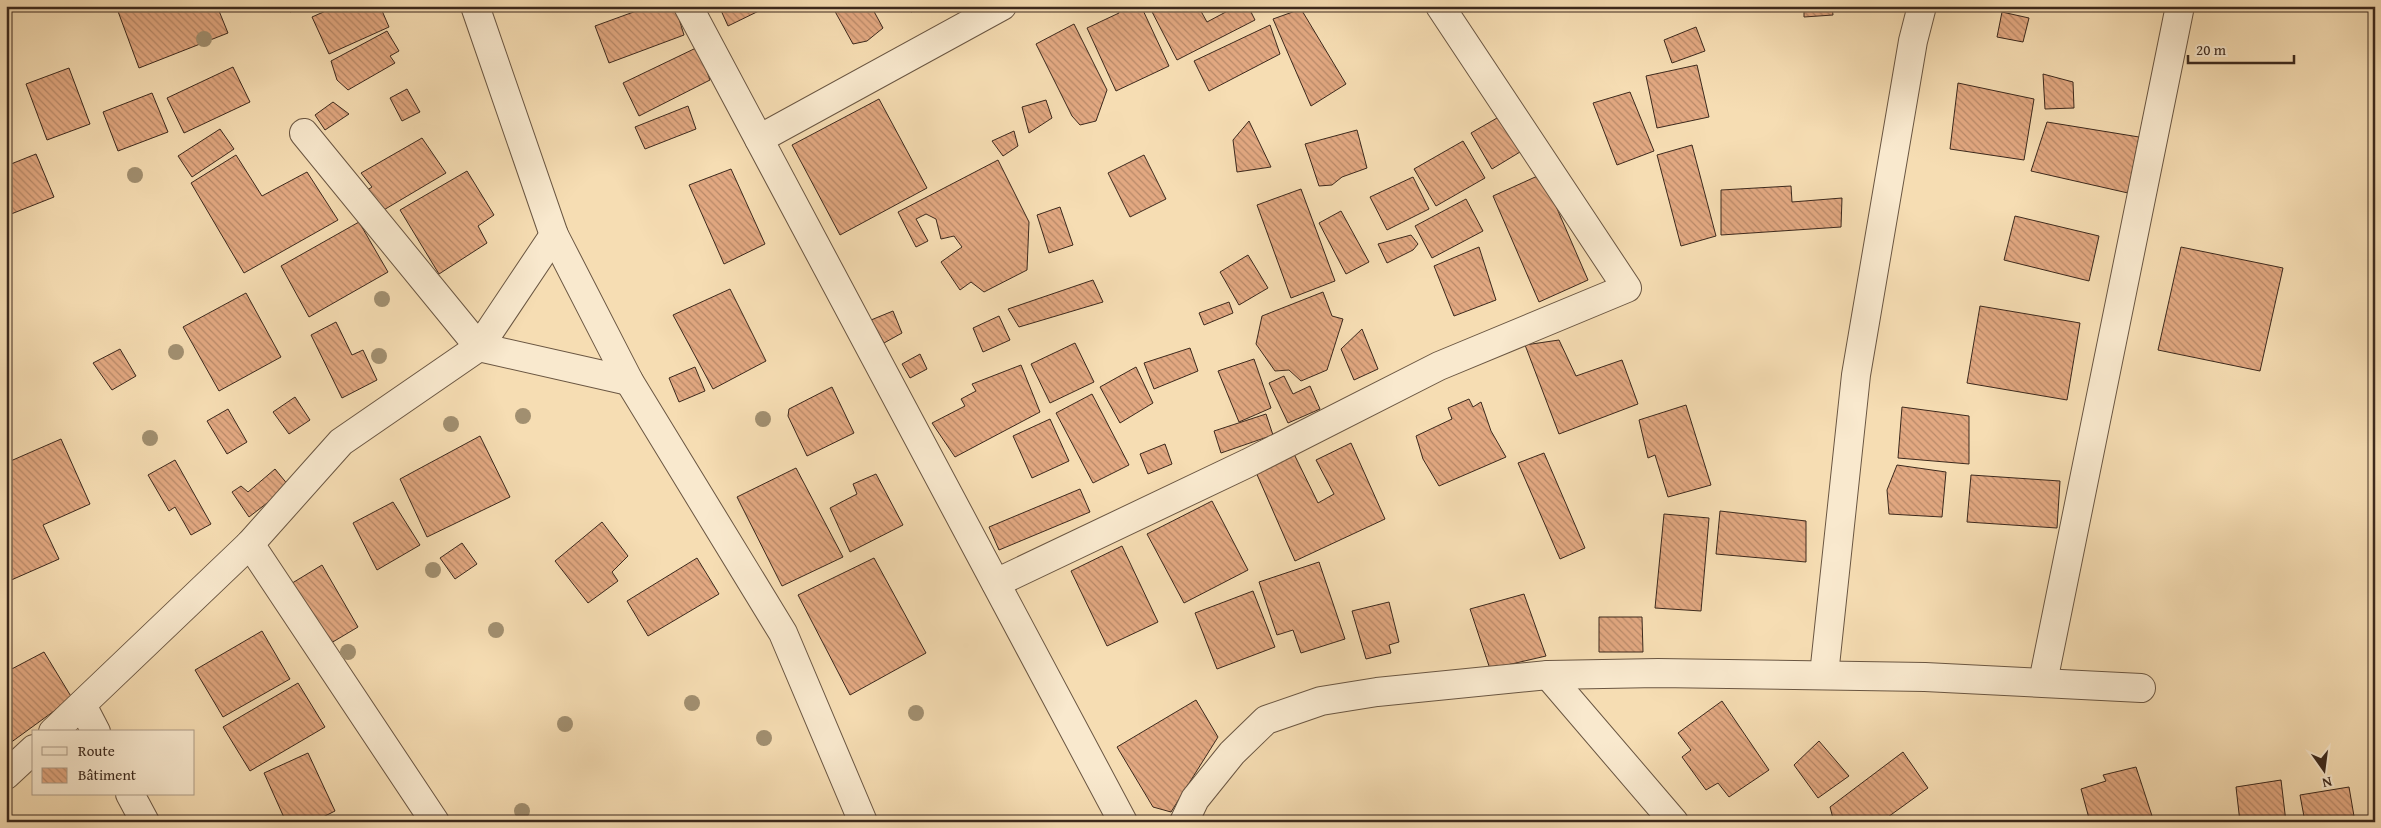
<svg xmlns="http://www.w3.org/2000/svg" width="2381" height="828" font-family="'Gentium Book Plus',serif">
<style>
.building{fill:url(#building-back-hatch);stroke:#3c291d}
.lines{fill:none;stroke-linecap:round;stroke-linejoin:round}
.street-casing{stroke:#6a5642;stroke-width:30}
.street{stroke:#f9e9ce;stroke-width:28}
.tree{fill:#a18f70}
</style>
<defs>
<pattern id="building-back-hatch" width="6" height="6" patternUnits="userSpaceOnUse" patternTransform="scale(1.25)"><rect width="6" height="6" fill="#e2a881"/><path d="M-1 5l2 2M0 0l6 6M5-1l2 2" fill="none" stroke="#b88969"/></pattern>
</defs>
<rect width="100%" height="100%" fill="#f6ddb3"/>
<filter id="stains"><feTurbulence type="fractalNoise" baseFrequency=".004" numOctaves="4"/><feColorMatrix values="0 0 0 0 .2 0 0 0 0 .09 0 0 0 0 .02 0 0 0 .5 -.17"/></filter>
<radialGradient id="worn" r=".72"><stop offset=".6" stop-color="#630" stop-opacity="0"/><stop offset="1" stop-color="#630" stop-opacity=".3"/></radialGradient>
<g class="building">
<path d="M116,6H217L228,33L139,68Z"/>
<path d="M288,6H305L290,12Z"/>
<path d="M337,6H380L389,27L329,54L312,17Z"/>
<path d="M650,6H675L684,35L609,63L595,26Z"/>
<path d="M719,6H767V7L728,26Z"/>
<path d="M832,6H871L883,28L867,41L853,44Z"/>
<path d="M907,6H929L911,12Z"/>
<path d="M1118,6H1141L1169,66L1116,91L1087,28L1119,13Z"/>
<path d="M1149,6H1198L1207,22L1237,6H1248L1255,20L1177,60Z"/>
<path d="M1804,6H1832L1833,15L1804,17Z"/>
<path d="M1301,9L1346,84L1311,106L1273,19Z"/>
<path d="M2002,12L2029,18L2023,42L1997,37Z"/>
<path d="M1074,24L1107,90L1096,121L1080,125L1072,116L1036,44Z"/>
<path d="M1270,25L1280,54L1209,91L1194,61Z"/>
<path d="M1696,27L1705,51L1672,63L1664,40Z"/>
<path d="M387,31L399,51L390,56L395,63L348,90L337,80L331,61Z"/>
<path d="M698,47L710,80L639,116L623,83Z"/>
<path d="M1697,65L1709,117L1657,128L1646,76Z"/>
<path d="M233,67L250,102L184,133L167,98Z"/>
<path d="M69,68L90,124L47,140L26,84Z"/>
<path d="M2043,74L2073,82L2074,108L2045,109Z"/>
<path d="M1958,83L2034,99L2024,160L1950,149Z"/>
<path d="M407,89L420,112L402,121L390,98Z"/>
<path d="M1630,92L1654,151L1617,165L1593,103Z"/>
<path d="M152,93L168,132L118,151L103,112Z"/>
<path d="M879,99L927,188L840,235L792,145Z"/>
<path d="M1046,100L1052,118L1029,133L1022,107Z"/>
<path d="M333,102L349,114L325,130L315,115Z"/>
<path d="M688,106L696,129L645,149L635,127Z"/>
<path d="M1504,114L1525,149L1492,169L1471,133Z"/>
<path d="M1249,121L1271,167L1237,172L1233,140Z"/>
<path d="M2047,122L2139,137L2128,193L2031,171Z"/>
<path d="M220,129L234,149L192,177L178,156Z"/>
<path d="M1357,130L1367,168L1342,177L1332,185L1319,186L1305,144Z"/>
<path d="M1014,131L1018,146L1003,156L992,141Z"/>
<path d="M422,138L446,173L382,211L364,192L372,187L361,173Z"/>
<path d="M1463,141L1485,178L1436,206L1414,169Z"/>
<path d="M1692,145L1716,236L1681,246L1657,155Z"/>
<path d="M36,154L54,197L6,216V166Z"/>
<path d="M236,155L262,196L307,172L338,220L244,273L191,183Z"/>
<path d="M1144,155L1166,199L1130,217L1108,173Z"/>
<path d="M998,160L1029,222L1027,270L984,292L971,282L960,290L941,262L962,247L954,236L941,239L936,219L926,214L916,219L928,241L916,247L898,212Z"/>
<path d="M731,169L765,244L724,264L689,185Z"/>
<path d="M467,171L494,215L478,226L487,243L439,274L400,210Z"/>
<path d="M1542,174L1588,280L1539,302L1493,196Z"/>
<path d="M1413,177L1429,209L1387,230L1370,197Z"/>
<path d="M1791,186L1792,202L1842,198L1841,227L1721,235V190Z"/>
<path d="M1301,189L1335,281L1291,298L1257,205Z"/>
<path d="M1466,199L1483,231L1432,258L1415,226Z"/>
<path d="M1060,207L1073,245L1049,253L1037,215Z"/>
<path d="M1341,211L1369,262L1346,274L1319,223Z"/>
<path d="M2015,216L2099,236L2089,281L2004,260Z"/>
<path d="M359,222L388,272L309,317L281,266Z"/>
<path d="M1411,235L1418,244L1413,250L1387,263L1378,244Z"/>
<path d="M1479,247L1496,300L1454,316L1434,266Z"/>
<path d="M2181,247L2283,268L2260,371L2158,350Z"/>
<path d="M1248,255L1268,288L1239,305L1220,272Z"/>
<path d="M1093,280L1103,302L1019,327L1008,309Z"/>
<path d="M730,289L766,361L713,389L673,315Z"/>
<path d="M1323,292L1332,316L1343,319L1327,370L1301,381L1289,370L1275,371L1256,344L1262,316Z"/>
<path d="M246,293L281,357L219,391L183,327Z"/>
<path d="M1229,302L1233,313L1204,325L1199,313Z"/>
<path d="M1980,306L2080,323L2067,400L1967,383Z"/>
<path d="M893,311L902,333L884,343L871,320Z"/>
<path d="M999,316L1010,340L983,352L973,328Z"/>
<path d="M336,322L352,355L363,350L377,380L342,398L311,335Z"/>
<path d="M1362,329L1378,369L1354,380L1341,349Z"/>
<path d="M1559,340L1576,376L1622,360L1638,404L1559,434L1525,345Z"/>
<path d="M1075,343L1094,382L1050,403L1031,364Z"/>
<path d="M1190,348L1198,371L1154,389L1144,363Z"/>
<path d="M120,349L136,376L112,390L93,363Z"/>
<path d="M920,354L927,369L910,378L902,364Z"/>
<path d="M1254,359L1271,408L1239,422L1218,371Z"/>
<path d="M1021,365L1040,412L955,457L932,423L965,406L961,399L976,391L972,384Z"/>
<path d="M695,367L705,391L679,402L669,378Z"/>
<path d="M1136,367L1153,403L1120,423L1100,387Z"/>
<path d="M1284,376L1293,394L1310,386L1320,409L1288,423L1269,383Z"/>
<path d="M832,387L854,433L807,456L788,416L789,409Z"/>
<path d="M1092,394L1129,465L1093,483L1056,413Z"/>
<path d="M295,397L310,420L289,434L273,412Z"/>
<path d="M1469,399L1473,407L1481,402L1491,431L1506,457L1439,486L1423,459L1416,436L1452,419L1448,408Z"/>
<path d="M1686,405L1711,485L1668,497L1655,455L1648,458L1639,420Z"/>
<path d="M1902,407L1969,416V464L1898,458Z"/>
<path d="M228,409L247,442L227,454L207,421Z"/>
<path d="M1266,414L1273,435L1221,453L1214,431Z"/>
<path d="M1050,419L1069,461L1032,478L1013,436Z"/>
<path d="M480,436L510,497L427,537L400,479Z"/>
<path d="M61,439L90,504L43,525L59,559L9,581L6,576V463Z"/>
<path d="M1351,443L1385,519L1295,561L1255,470L1294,454L1318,503L1334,494L1316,460Z"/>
<path d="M1165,444L1172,464L1148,474L1140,454Z"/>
<path d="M1544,453L1585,548L1560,559L1518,463Z"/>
<path d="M175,460L211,524L191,535L175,507L169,511L148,475Z"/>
<path d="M1897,465L1946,472L1942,517L1889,514L1887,490Z"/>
<path d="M796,468L843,557L782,586L737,497Z"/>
<path d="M275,469L289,486L249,517L232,492L241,486L248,492Z"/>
<path d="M876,474L903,525L850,552L830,508L857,494L853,484Z"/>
<path d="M1971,475L2060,481L2057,528L1967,522Z"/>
<path d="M1080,489L1090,512L999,550L989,527Z"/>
<path d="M1212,501L1248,570L1184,603L1147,534Z"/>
<path d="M393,502L420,545L377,570L353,523Z"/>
<path d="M1720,511L1806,521V562L1716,554Z"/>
<path d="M1664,514L1709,518L1701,611L1655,608Z"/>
<path d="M602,522L628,556L612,572L618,581L588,603L555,561Z"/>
<path d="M462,543L477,564L455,579L440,558Z"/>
<path d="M1122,546L1158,622L1107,646L1071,571Z"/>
<path d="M697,558L719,594L648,636L627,601Z"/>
<path d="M874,558L926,653L850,695L798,595Z"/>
<path d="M1319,562L1345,639L1301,653L1293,630L1277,635L1259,582Z"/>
<path d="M322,565L358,627L326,646L289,585Z"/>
<path d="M1253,591L1275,647L1217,669L1195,613Z"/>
<path d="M1524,594L1546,656L1490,669L1470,609Z"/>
<path d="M1389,602L1399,642L1389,645L1391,653L1366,659L1352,611Z"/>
<path d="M1599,617H1642L1643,652H1599Z"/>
<path d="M262,631L290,679L223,717L195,670Z"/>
<path d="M44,652L72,698L6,746V672Z"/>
<path d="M298,683L325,727L250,771L223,727Z"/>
<path d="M1196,700L1218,737L1171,812L1153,807L1117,747Z"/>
<path d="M1722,701L1769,770L1729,797L1718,783L1706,790L1682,757L1691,750L1678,733Z"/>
<path d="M1819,741L1849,776L1818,798L1794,765Z"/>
<path d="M1903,752L1928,788L1881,822H1834L1830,807Z"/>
<path d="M308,753L335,811L313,822H286L264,773Z"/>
<path d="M2136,767L2154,822H2090L2081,789L2106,781L2103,775Z"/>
<path d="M2281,780L2286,822H2240L2236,787Z"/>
<path d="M2349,787L2355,822H2305L2300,795Z"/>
</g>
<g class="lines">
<defs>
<g id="street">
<path d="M475,6L554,235L629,381L783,633L863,822"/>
<path d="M688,6L1123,822"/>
<path d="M304,133L479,347L629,381"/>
<path d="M759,139L1002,6"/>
<path d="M250,544L435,822"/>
<path d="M996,583L1248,463L1439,366L1627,288L1440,6"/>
<path d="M1548,675L1674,822"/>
<path d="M1824,675L1856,375L1913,41L1922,6"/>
<path d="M2043,682L2180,6"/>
<path d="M82,705L96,732"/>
<path d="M53,732L250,544L341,442L479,347L554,235"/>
<path d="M6,775L34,749"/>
<path d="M130,794L145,822"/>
<path d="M1184,822L1195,799L1232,753L1266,720L1321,701L1377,692L1548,675L1658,673L1925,677L2141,688"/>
</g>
</defs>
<use href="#street" class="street-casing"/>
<use href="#street" class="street"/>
</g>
<g class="tree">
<circle cx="204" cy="39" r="8"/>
<circle cx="135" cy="175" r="8"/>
<circle cx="382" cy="299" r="8"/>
<circle cx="176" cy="352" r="8"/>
<circle cx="379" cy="356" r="8"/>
<circle cx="523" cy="416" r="8"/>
<circle cx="763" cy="419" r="8"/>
<circle cx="451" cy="424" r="8"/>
<circle cx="150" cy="438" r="8"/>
<circle cx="433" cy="570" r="8"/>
<circle cx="496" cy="630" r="8"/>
<circle cx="348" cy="652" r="8"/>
<circle cx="692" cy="703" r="8"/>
<circle cx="916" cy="713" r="8"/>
<circle cx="565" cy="724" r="8"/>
<circle cx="764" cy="738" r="8"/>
<circle cx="522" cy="811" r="8"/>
</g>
<rect width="2381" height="828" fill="none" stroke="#f6ddb3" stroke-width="25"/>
<rect x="8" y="8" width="2366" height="813" fill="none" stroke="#3c291d" stroke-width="2.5"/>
<rect x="12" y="12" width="2356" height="803" fill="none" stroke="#3c291d"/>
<rect x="32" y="730" width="162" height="65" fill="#f9e9ce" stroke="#ad9c87"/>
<rect x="42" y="747" width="25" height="8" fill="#f9e9ce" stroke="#ad9c87"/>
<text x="78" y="756" font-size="15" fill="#3c291d">Route</text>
<rect x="42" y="768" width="25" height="15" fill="url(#building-back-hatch)" stroke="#ad9c87"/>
<text x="78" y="780" font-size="15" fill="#3c291d">Bâtiment</text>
<g transform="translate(2324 770) rotate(166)" stroke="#f9e9ce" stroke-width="4" paint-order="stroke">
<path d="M0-4L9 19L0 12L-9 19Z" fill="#3c291d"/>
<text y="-8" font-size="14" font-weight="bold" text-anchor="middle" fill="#3c291d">N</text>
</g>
<path d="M2188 55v8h106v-8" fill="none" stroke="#3c291d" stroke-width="2.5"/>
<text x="2196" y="55" font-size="15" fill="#3c291d" stroke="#f9e9ce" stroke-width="4" paint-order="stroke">20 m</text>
<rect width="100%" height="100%" filter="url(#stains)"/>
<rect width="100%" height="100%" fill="url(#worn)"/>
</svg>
